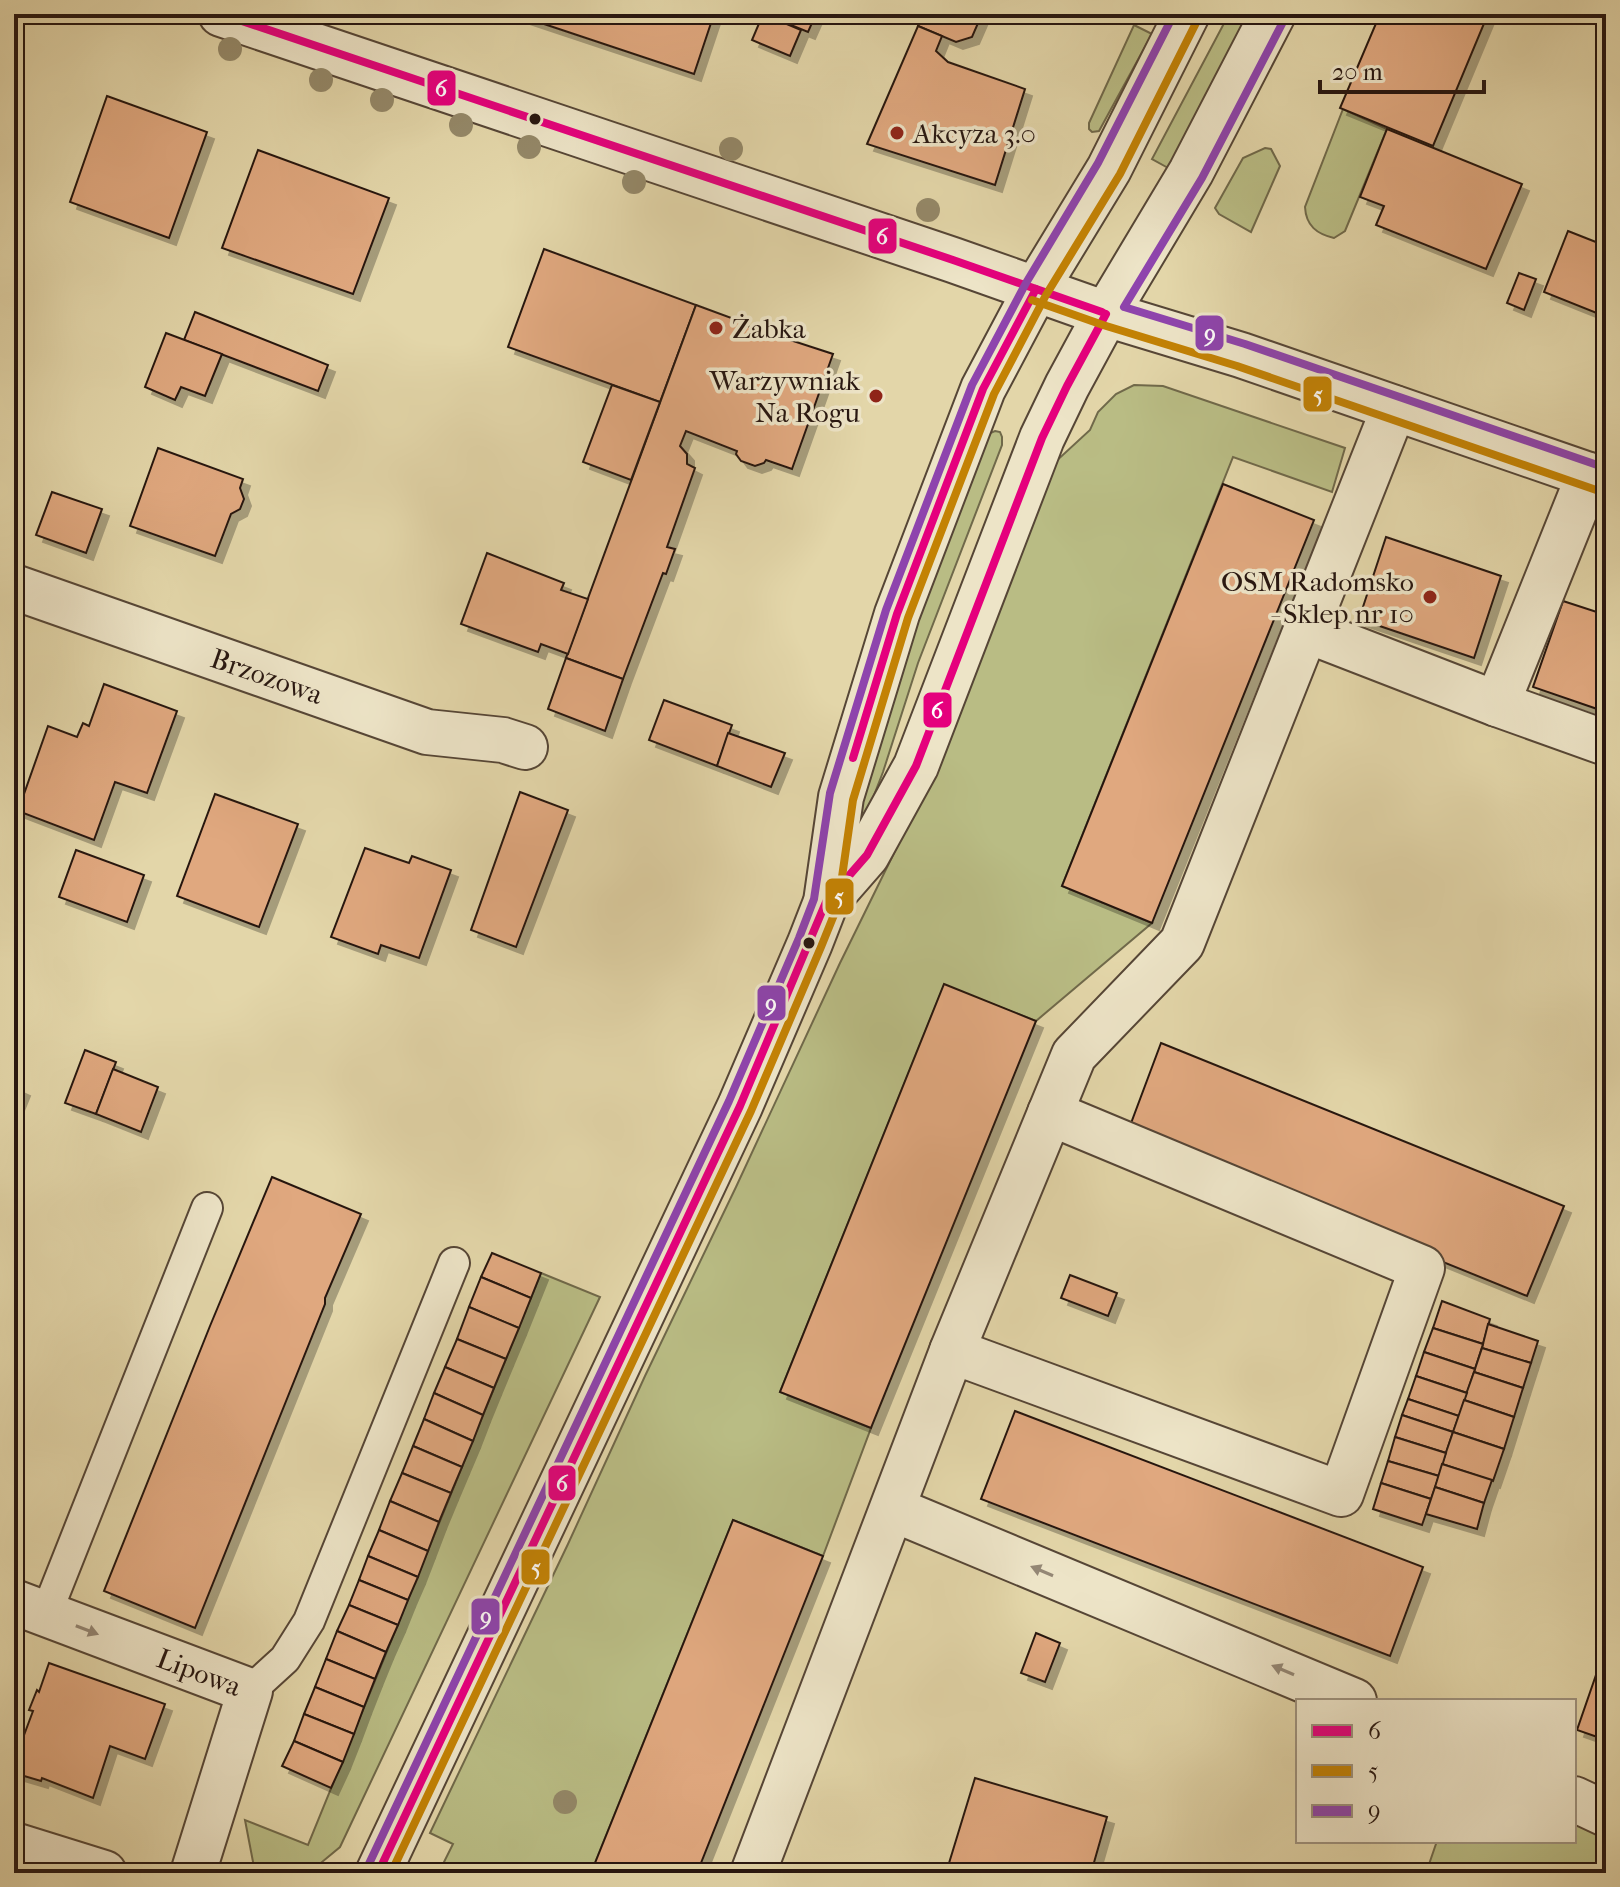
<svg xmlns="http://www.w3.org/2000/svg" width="1620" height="1887" font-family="'IM FELL French Canon',serif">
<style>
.green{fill:#b9bc84;stroke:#70694a;stroke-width:2}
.building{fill:#e0a87f;stroke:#271610;stroke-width:2;filter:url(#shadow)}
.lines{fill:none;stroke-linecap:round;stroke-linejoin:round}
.service-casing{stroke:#564636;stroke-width:34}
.minor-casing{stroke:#564636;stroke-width:48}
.tertiary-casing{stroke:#564636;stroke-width:48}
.service{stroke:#ede4c7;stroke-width:30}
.minor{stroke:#ede4c7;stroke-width:44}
.tertiary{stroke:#ede4c7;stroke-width:44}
.bus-1-casing{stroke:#ede4c7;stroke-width:14}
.bus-2-casing{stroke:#ede4c7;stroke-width:14}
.bus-3-casing{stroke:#ede4c7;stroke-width:14}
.bus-1{stroke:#e5007d;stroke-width:8}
.bus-2{stroke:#c38204;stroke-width:8}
.bus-3{stroke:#8e44ad;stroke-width:8}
.tree{fill:#948868}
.oneway{fill:#948775}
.bus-dot{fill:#271610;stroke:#ede4c7;stroke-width:3}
.poi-dot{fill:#8f2418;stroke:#ede4c7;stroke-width:3}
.labels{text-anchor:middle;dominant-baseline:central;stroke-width:7;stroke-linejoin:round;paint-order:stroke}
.poi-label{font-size:28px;fill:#271610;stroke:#ede4c7;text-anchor:start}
.street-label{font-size:28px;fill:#271610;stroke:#ede4c7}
.line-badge{stroke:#ede4c7;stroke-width:3}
.badge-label{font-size:22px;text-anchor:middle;font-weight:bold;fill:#fff}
</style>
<defs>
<filter id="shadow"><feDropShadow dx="7" dy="7" stdDeviation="0" flood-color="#0004"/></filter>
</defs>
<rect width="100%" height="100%" fill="#e3d6a9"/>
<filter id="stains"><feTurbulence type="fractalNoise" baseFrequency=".0025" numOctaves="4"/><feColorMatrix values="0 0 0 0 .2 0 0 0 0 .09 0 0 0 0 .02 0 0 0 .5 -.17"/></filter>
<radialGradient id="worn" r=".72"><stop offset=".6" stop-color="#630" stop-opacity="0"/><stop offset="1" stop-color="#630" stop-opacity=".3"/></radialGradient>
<g class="green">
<path d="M1229,14H1251L1170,169L1152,159Z"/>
<path d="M1134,25L1152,34L1099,131L1092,132L1089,129V123Z"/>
<path d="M1343,109L1387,129L1345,231L1334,238C1317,234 1306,226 1305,207Z"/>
<path d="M1265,148L1271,149L1280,166L1251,232L1219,214L1215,208L1243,158Z"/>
<path d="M1134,385L1163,386L1345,448L1332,492L1233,457L1062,886L1152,923L1036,1021L944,985L780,1392L871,1428L823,1556L733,1520L591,1873H443L444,1862L453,1844L430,1833L568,1544L645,1376L736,1187L840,963L921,798L1053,464L1090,430L1098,412L1116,394Z"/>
<path d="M995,431L1000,432L1002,437V445L918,663L883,772L855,844L848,841L915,619L988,434Z"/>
<path d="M541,1273L600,1297L340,1847L316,1867L302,1873H267L254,1867L245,1820L308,1845Z"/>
<path d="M1574,1823L1606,1839V1873H1426L1437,1841H1574Z"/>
</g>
<g class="building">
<path d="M514,14H714L694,74Z"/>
<path d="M763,14L801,30L790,56L752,40Z"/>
<path d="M764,14H816L808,32Z"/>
<path d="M923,14H982L972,37L956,42L918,26Z"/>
<path d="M1380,14H1488L1433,146L1340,108Z"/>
<path d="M918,26L942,36L936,51L948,62L1025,89L995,185L867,144Z"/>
<path d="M107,96L207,132L169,238L70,202Z"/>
<path d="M1387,129L1522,184L1486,269L1376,225L1384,206L1360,197Z"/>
<path d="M258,150L389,198L353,294L222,248Z"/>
<path d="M1568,231L1606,246V297L1599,314L1544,292Z"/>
<path d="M544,249L696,305L660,402L508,347Z"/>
<path d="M1519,273L1536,279L1524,310L1507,303Z"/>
<path d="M696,305L745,323L744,325L833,354L792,469L766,460L764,463L755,466L741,461L736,454L737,451L686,431L680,446L687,454V464L695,468L667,547L675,549L666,574L663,573L623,679L566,658Z"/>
<path d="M195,312L328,365L318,391L184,340Z"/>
<path d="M166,333L222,354L205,396L181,387L175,400L145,387Z"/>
<path d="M612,385L660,402L631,480L583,462Z"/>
<path d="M158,448L243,479L240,488L244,499L240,509L231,514L215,556L130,526Z"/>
<path d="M1223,484L1314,520L1152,923L1062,886Z"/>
<path d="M52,492L102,509L86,553L36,535Z"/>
<path d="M1386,537L1501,576L1474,658L1359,619Z"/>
<path d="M487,553L564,583L561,590L588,599L568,654L541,644L538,652L461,624Z"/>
<path d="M1563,601L1606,615V712L1533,687Z"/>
<path d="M566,658L623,679L605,731L548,709Z"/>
<path d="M104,684L177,711L147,793L115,782L94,840L18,811L48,726L77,737L83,723L89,726Z"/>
<path d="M664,700L732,725L717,766L649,740Z"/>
<path d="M728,733L785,753L771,787L717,766Z"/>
<path d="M520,792L568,810L516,947L471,930Z"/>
<path d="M215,794L298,824L259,927L177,896Z"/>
<path d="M365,848L409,863L412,856L451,870L419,958L381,945L378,954L331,937Z"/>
<path d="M76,850L144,875L127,922L59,897Z"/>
<path d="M944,984L1036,1021L871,1428L780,1392Z"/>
<path d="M1161,1043L1564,1206L1527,1296L1127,1134Z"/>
<path d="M85,1050L116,1062L96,1114L65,1103Z"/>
<path d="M113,1069L158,1087L141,1132L96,1114Z"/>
<path d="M14,1085L23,1089L14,1111Z"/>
<path d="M272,1177L361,1214L325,1298V1304L195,1628L104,1591L210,1326Z"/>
<path d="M492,1253L541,1273L531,1298L481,1277Z"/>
<path d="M1606,1257V1284L1597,1281Z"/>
<path d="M1070,1275L1117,1293L1108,1316L1061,1298Z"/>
<path d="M481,1277L531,1298L519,1328L469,1307Z"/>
<path d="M1442,1301L1490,1319L1483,1344L1433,1328Z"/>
<path d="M469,1307L519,1328L506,1359L457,1339Z"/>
<path d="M1488,1324L1538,1341L1531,1363L1482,1348Z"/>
<path d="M1433,1328L1483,1344L1475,1369L1424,1352Z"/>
<path d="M457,1339L506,1359L494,1388L445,1367Z"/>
<path d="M1482,1348L1531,1363L1523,1388L1474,1372Z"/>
<path d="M1424,1352L1475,1369L1467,1393L1416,1376Z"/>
<path d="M445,1367L494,1388L483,1415L434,1393Z"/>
<path d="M1474,1372L1523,1388L1514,1417L1464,1400Z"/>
<path d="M1416,1376L1467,1393L1459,1416L1408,1399Z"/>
<path d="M434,1393L483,1415L473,1441L424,1419Z"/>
<path d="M1408,1399L1459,1416L1453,1432L1402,1415Z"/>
<path d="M1464,1400L1514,1417L1504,1449L1453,1432Z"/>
<path d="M1015,1411L1423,1567L1390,1656L981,1499Z"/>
<path d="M1402,1415L1453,1432L1446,1453L1395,1437Z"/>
<path d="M424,1419L473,1441L462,1467L413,1446Z"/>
<path d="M1453,1432L1504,1449L1493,1481L1442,1464Z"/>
<path d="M1395,1437L1446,1453L1439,1476L1388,1461Z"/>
<path d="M413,1446L462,1467L451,1493L402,1473Z"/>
<path d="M1388,1461L1439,1476L1431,1499L1381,1483Z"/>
<path d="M1442,1464L1492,1480L1484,1503L1435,1487Z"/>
<path d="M402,1473L451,1493L439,1522L390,1501Z"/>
<path d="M1381,1483L1431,1499L1422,1525L1373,1509Z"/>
<path d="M1435,1487L1484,1503L1477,1529L1426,1514Z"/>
<path d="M390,1501L439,1522L428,1551L379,1530Z"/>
<path d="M733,1520L823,1556L697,1873H591Z"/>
<path d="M379,1530L428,1551L418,1577L368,1556Z"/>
<path d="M368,1556L418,1577L408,1600L359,1580Z"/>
<path d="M359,1580L408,1600L398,1625L349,1605Z"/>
<path d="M349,1605L398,1625L386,1652L337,1631Z"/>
<path d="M337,1631L386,1652L375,1679L326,1659Z"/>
<path d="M1036,1633L1060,1643L1045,1682L1021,1673Z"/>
<path d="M1606,1646V1740L1577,1730Z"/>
<path d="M326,1659L375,1679L364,1707L315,1687Z"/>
<path d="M49,1663L165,1704L145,1759L110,1746L93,1798L42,1778L41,1781L14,1773V1762L33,1711L29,1710L37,1690L39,1692Z"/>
<path d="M315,1687L364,1707L354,1734L304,1714Z"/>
<path d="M304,1714L354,1734L343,1762L294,1741Z"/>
<path d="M294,1741L343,1762L331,1788L282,1766Z"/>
<path d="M975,1778L1107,1817L1091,1873H946Z"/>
</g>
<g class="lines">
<defs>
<g id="service">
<path d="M46,1614L207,1208"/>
<path d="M250,1691L285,1659L309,1621L454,1263"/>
</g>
<g id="minor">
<path id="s1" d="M14,587L427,732L503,740L525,747"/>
<path d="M1306,630L1497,704L1606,743"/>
<path d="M1497,704L1589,475"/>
<path d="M952,1351L1341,1494L1422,1268L1050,1113"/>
<path d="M893,1509L1354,1701"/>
<path id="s2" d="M14,1602L250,1691L193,1873"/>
<path d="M1574,1799L1606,1814"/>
<path d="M14,1845L104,1873"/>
<path d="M753,1873L952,1351L1074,1055L1182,943L1394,408"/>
</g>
<g id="tertiary">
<path d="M221,14L953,260L1106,314L1241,355L1606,481"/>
<path d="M826,902L867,855L916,766L1042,438L1067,386L1106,314L1191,172L1273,14"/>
<path d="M378,1873L740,1106L810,943L826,902L841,797L897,614L983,389L1036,289L1109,169L1187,14"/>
</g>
</defs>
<use href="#service" class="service-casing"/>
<use href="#minor" class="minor-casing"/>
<use href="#tertiary" class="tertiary-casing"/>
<use href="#service" class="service"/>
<use href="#minor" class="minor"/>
<use href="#tertiary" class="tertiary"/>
<defs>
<g id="bus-1">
<path d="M221,14L953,260L1102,312"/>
<path d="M853,758L897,614L983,389L1036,289"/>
<path d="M378,1873L740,1106L826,902L867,855L916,766L1042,438L1067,386L1106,314"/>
</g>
<g id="bus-2">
<path d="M1032,300L1103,325L1237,366L1602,492"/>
<path d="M391,1873L751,1111L821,947L838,905L853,800L908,618L994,394L1046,295L1120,174L1198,19"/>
</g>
<g id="bus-3">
<path d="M1284,20L1202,178L1124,307L1245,344L1606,468"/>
<path d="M367,1868L729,1101L799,938L814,899L830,793L886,610L972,385L1026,283L1098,163L1174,14"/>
</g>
</defs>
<use href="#bus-1" class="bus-1-casing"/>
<use href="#bus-2" class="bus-2-casing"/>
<use href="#bus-3" class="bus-3-casing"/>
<use href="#bus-1" class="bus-1"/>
<use href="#bus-2" class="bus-2"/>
<use href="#bus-3" class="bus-3"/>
</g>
<g class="tree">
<circle cx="230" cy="49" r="12"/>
<circle cx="321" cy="80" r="12"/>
<circle cx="382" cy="100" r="12"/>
<circle cx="461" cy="125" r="12"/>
<circle cx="529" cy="147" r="12"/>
<circle cx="731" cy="149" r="12"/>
<circle cx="634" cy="182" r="12"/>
<circle cx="928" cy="210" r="12"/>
<circle cx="565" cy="1802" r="12"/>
</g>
<defs><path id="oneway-solid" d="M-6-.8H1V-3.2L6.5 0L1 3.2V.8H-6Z" transform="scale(2)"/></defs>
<g class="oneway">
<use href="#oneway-solid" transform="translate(1042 1571) rotate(-157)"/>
<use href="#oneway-solid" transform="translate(87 1630) rotate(21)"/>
<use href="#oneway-solid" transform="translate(1283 1670) rotate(-157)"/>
</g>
<g class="bus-dot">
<circle cx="535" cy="119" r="7"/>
<circle cx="809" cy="943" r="7"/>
</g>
<g class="poi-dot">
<circle cx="897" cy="133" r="8"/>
<circle cx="716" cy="328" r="8"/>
<circle cx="876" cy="396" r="8"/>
<circle cx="1430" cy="597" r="8"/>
</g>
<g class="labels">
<g class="poi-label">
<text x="913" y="133">Akcyza 3.0</text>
<text x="732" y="328">Żabka</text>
<text x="860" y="380" text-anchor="end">Warzywniak<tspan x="860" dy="32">Na Rogu</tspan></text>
<text x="1414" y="581" text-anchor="end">OSM Radomsko<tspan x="1414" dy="32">- Sklep nr 10</tspan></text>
</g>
<g class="street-label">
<text stroke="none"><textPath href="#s1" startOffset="268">Brzozowa</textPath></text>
<text stroke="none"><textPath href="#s2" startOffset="198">Lipowa</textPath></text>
</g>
</g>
<g class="line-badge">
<rect x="426" y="69" width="31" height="38" rx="8" fill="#e5007d"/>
<rect x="867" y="217" width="31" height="38" rx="8" fill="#e5007d"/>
<rect x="1194" y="314" width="31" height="38" rx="8" fill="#8e44ad"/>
<rect x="1302" y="375" width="31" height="38" rx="8" fill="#c38204"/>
<rect x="922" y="691" width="31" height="38" rx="8" fill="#e5007d"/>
<rect x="824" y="877" width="31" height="39" rx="8" fill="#c38204"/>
<rect x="756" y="984" width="31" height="38" rx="8" fill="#8e44ad"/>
<rect x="547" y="1464" width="30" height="38" rx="8" fill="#e5007d"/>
<rect x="520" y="1548" width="31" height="38" rx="8" fill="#c38204"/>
<rect x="470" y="1597" width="31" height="39" rx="8" fill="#8e44ad"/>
</g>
<g class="badge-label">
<text x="441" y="96">6</text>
<text x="882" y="244">6</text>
<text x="1210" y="341">9</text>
<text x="1318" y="402">5</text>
<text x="937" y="718">6</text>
<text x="839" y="904">5</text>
<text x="771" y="1011">9</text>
<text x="562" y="1491">6</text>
<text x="536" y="1575">5</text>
<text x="486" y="1624">9</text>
</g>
<rect width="1620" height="1887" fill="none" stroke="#e3d6a9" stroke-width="48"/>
<rect x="16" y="16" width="1588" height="1855" fill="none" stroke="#271610" stroke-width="4"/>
<rect x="24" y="24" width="1572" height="1839" fill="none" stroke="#271610" stroke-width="2"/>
<rect x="1296" y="1699" width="280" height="144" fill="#ede4c7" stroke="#9e927e" stroke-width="2"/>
<rect x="1312" y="1725" width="40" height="12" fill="#e5007d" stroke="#9e927e" stroke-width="2"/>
<text x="1368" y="1739" font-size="24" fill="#271610">6</text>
<rect x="1312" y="1765" width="40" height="12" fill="#c38204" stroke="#9e927e" stroke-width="2"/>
<text x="1368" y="1779" font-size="24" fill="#271610">5</text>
<rect x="1312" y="1805" width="40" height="12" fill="#8e44ad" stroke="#9e927e" stroke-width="2"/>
<text x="1368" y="1819" font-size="24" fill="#271610">9</text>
<path d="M1320 80v12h164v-12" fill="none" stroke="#271610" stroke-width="4"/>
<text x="1332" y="80" font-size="24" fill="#271610" stroke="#ede4c7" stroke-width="6" paint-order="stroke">20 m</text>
<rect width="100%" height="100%" filter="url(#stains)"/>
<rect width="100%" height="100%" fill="url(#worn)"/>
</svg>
